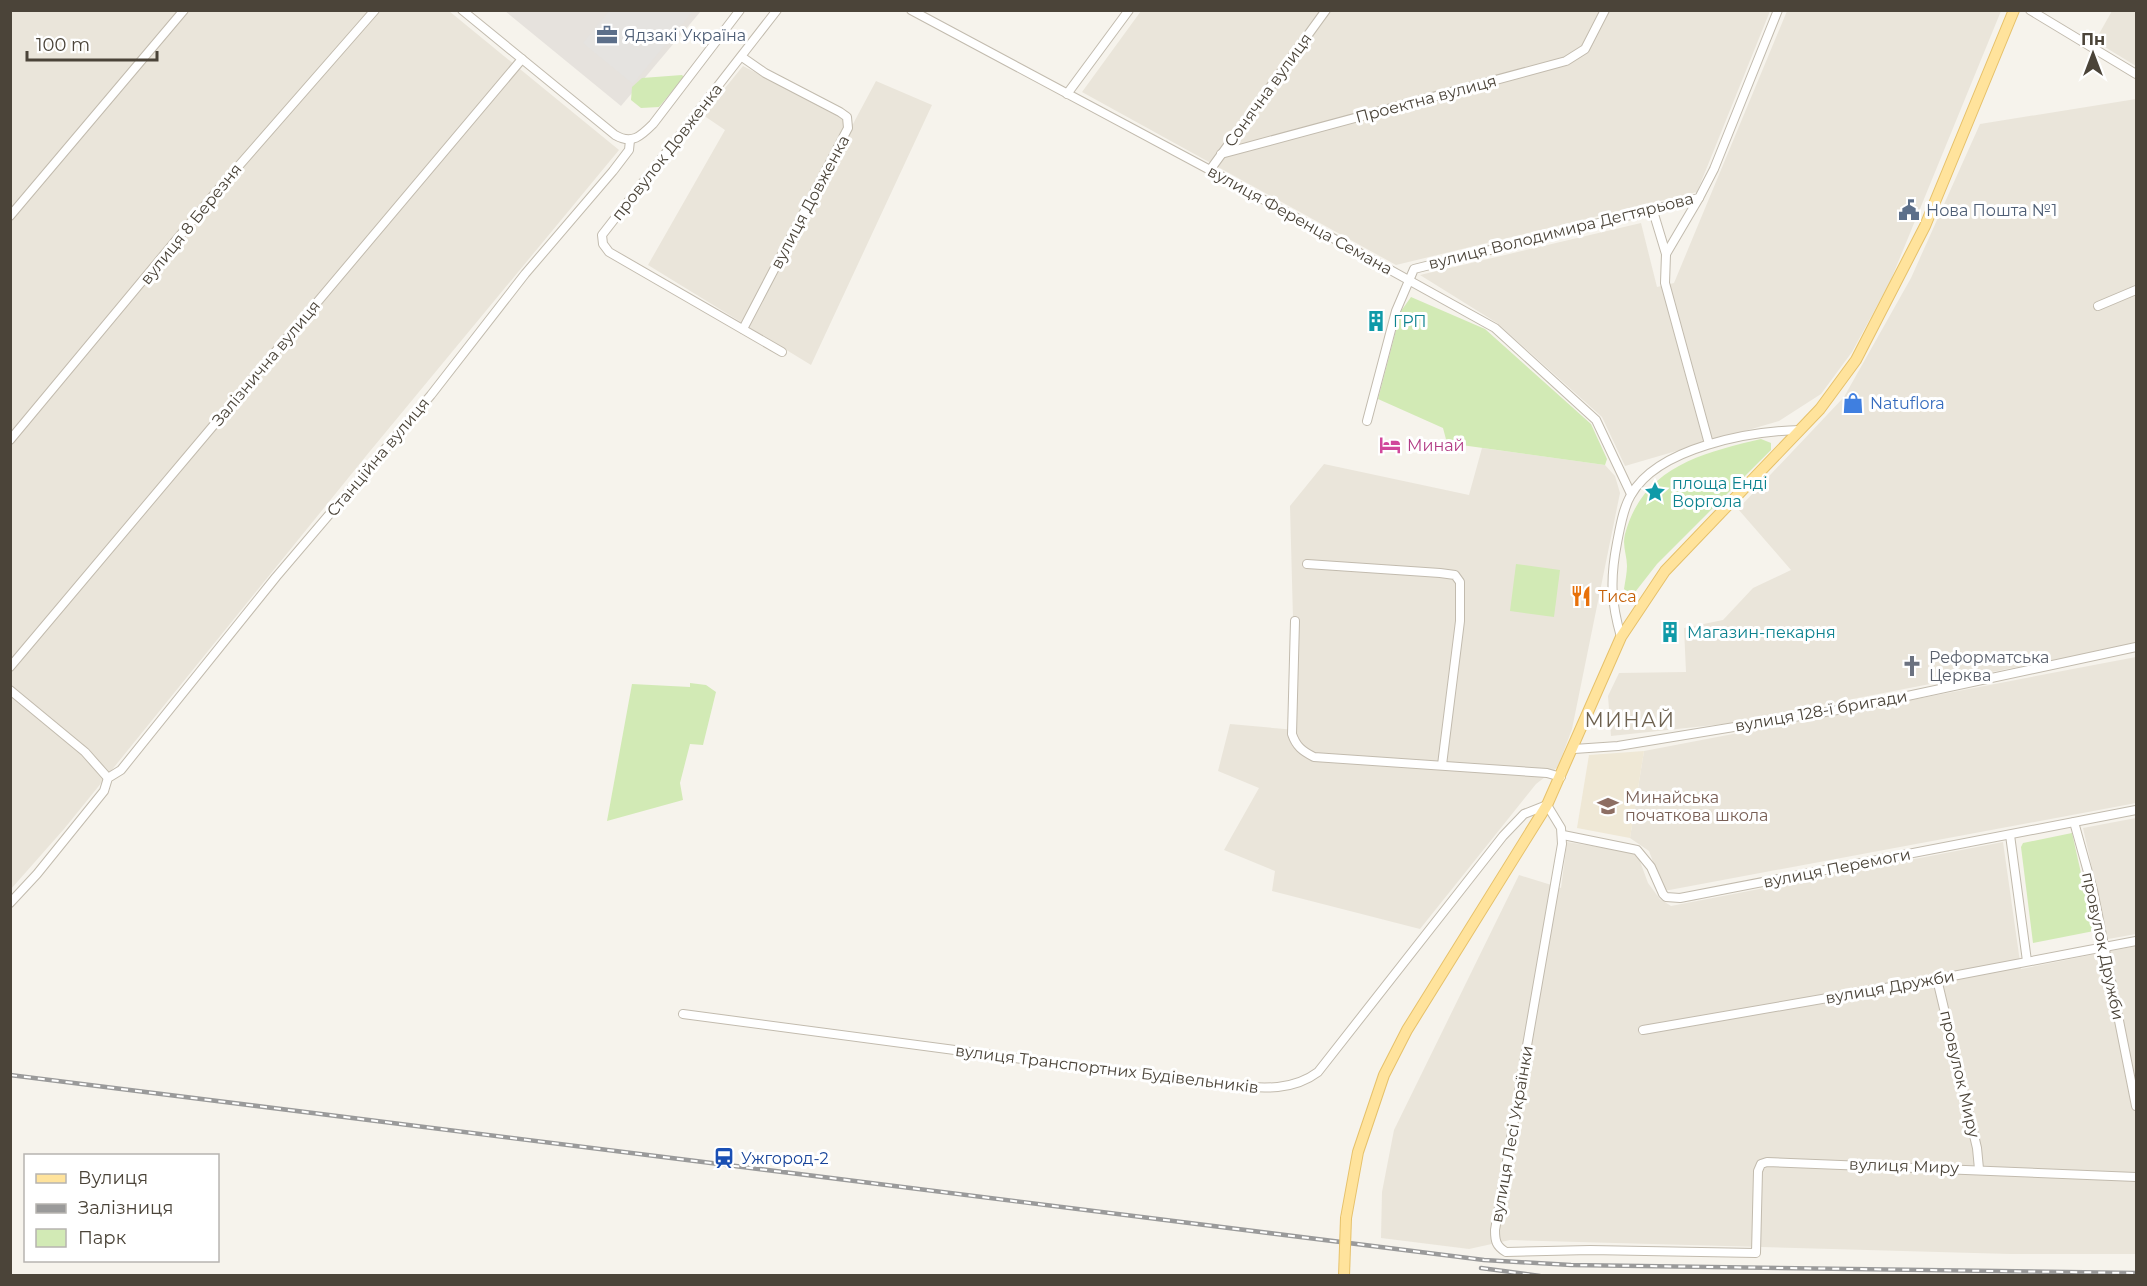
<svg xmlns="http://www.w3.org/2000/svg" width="2147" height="1286" font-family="Montserrat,sans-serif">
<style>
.residential{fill:#eae5da}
.industrial{fill:#e6e2dd}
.education{fill:#efe8d6}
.green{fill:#d2eab5}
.parking{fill:#e5e3e0}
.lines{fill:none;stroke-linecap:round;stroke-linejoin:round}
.minor-casing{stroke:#c2bbae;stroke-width:10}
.major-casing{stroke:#e6c16a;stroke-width:12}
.minor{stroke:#fff;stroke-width:8}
.major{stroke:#ffe39c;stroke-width:10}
.rail-casing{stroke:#9a9a9a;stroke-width:4.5}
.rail{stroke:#fff;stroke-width:2;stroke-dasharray:7;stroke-linecap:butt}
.major-bridge-casing{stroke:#e6c16a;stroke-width:12;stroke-linecap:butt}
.major-bridge{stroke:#ffe39c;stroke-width:10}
.labels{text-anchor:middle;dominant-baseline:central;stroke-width:6;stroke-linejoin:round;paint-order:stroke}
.service-label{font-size:16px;fill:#4e5e75;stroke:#fff;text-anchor:start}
.street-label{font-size:16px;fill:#4b4439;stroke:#fff}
.culture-label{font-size:16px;fill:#0d838f;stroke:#fff;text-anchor:start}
.shop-label{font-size:16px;fill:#366cbe;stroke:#fff;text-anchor:start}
.hotel-label{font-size:16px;fill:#b23c85;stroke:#fff;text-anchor:start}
.food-label{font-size:16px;fill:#c56008;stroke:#fff;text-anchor:start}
.worship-label{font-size:16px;fill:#5b616d;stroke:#fff;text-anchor:start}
.education-label{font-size:16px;fill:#785e54;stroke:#fff;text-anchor:start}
.transit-label{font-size:16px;fill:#164399;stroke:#fff;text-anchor:start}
.quarter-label{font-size:20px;letter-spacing:1.5px;fill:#6e6250;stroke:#fff}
</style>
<rect width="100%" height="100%" fill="#f6f3ec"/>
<g class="residential">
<path d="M11,11H449L619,150L366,456L64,829L11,889Z"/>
<path d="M1141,11H1770L1697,192L1396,265L1082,92Z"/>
<path d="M1787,11H2001L1890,282L1852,352L1821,394L1779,421L1625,466L1602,417L1497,323L1420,275L1641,223L1657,287L1674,283Z"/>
<path d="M2112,11H2136V66L2095,41Z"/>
<path d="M743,66L853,124L876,81L932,105L811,365L648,265L725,130L703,115Z"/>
<path d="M2136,99V644L1724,724L1611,736L1608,696L1619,673L1686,672L1684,628L1723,620L1753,588L1791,570L1738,509L1844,397L1911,278L1980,124Z"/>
<path d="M1482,448L1605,465L1615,476L1620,493L1572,729L1558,767L1536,784L1420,929L1272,891L1275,871L1224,850L1259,788L1218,771L1230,724L1296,730L1290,506L1324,464L1469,495Z"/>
<path d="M2136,657V803L1664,891L1649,851L1630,838L1644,751Z"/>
<path d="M2136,818V934L2108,939L2083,828Z"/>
<path d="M1567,842L1637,853L1648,883L1660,899L1671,906L2003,842L2021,969L2136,946V1254H2010L1510,1240L1469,1249L1381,1238L1382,1192L1394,1130L1519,875L1561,888Z"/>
</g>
<path class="industrial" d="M505,11H701L621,106Z"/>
<path class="education" d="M1644,751L1630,838L1577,828L1589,755Z"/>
<g class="green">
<path d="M682,75L684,77L659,107L641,108L631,100L632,87L642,78Z"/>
<path d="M1411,297L1485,329L1591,424L1607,459L1605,465L1447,443L1443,428L1378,399L1401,311Z"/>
<path d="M1761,439L1771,443V450L1657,564L1632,596L1624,589C1625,582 1627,573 1627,566C1627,555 1622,546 1625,534C1643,467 1702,453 1761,439Z"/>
<path d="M1516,564L1560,570L1554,617L1510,611Z"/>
<path d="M690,683L706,685L716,692L703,745L690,744L680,783L683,800L607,821L632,684L690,687Z"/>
<path d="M2072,833L2094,931L2033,943L2021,847L2023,843Z"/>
</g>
<path class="parking" d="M609,11V10L693,11L633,84L583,43Z"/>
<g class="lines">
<defs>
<g id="minor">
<path d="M462,10L615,135C632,145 641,136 653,124L740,10"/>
<path d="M777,10L602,235L603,244L609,252L782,352"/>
<path d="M911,10L1210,170L1495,328L1596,420L1631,494"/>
<path d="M2030,10L2136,74"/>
<path d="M742,57L765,73L840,112L847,117L848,128L743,329"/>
<path d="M1067,94L1129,10"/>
<path d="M1221,154L1566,61L1585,49L1605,10"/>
<path d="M1210,170L1326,10"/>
<path d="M1699,198L1666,254L1665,283L1709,444"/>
<path d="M1653,211L1666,254"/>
<path d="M10,216L184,10"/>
<path d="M2098,306L2136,290"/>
<path d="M1367,421L1396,311L1414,269L1699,198L1714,169L1778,10"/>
<path d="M10,440L222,185L375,10"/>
<path d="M1307,564L1440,573L1455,575L1460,582V621L1442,765"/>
<path d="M1295,621L1292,734C1296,746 1302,751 1314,757L1547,773L1561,777"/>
<path d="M1621,637C1611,602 1610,579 1617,543C1620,528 1623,508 1631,495C1658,447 1751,431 1800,430"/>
<path d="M10,667L522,59"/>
<path d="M10,690L85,752L108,778"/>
<path d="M1574,749L1618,746L1856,707L2136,647"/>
<path d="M2074,822L2093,890L2136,1106"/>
<path d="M1563,835L1637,850L1651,867L1663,894L1666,897L1680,898L2136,810"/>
<path d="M2010,835L2027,961"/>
<path d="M10,903L37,874L104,791L108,778L121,770L276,577L431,395L525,274L613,171L629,150L630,140"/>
<path d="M1937,979L1977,1148L1979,1169"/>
<path d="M683,1014L1219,1085C1253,1087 1289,1094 1318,1072L1503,836L1524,814L1547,805L1561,828L1562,844L1495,1230C1495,1241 1496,1246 1506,1252L1590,1250L1756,1253L1758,1171L1761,1164L1767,1162L2136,1177"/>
<path d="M1643,1030L1937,979L2136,941"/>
</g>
<path id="major" d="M1346,1218L1358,1152L1384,1075L1407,1030L1547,805L1621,637L1665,571L1820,409L1856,360L1925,226L2014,10"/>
</defs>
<use href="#minor" class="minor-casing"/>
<use href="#major" class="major-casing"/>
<use href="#minor" class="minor"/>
<use href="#major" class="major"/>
<defs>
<g id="rail">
<path d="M10,1075L1484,1260L1571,1265L2136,1273"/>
<path d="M1481,1268L1540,1276"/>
</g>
</defs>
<use href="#rail" class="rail-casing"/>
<use href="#rail" class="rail"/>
<defs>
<path id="major-bridge" d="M1344,1276L1346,1218"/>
</defs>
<use href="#major-bridge" class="major-bridge-casing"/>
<use href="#major-bridge" class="major-bridge"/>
</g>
<defs>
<symbol id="office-bare" viewBox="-9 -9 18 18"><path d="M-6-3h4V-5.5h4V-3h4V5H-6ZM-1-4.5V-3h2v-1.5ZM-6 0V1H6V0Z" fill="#5c6f8a" stroke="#fff" stroke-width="2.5" paint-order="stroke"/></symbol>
<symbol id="civic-bare" viewBox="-9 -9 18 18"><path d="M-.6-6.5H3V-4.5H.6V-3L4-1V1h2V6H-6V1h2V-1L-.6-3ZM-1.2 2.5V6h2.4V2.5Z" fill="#5c6f8a" stroke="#fff" stroke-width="2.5" paint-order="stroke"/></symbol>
<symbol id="building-bare" viewBox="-9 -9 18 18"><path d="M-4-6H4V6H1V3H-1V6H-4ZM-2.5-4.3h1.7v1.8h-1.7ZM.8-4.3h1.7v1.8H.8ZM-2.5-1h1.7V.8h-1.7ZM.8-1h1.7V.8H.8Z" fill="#0f9aa8" stroke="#fff" stroke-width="2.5" paint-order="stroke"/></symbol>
<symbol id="shop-bare" viewBox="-9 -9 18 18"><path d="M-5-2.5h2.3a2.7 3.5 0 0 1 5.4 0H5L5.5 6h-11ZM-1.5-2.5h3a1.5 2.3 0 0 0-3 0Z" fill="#3f7fe0" stroke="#fff" stroke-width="2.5" paint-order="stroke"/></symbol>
<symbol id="hotel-bare" viewBox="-9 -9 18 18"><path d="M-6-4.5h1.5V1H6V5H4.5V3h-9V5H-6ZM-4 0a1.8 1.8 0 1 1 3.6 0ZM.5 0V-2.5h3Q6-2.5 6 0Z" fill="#d1479c" stroke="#fff" stroke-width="2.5" paint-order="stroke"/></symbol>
<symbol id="sight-bare" viewBox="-9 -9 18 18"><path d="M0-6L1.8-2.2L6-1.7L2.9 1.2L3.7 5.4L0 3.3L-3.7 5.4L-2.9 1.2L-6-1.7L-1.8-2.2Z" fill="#0f9aa8" stroke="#fff" stroke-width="2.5" paint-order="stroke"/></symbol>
<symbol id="restaurant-bare" viewBox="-9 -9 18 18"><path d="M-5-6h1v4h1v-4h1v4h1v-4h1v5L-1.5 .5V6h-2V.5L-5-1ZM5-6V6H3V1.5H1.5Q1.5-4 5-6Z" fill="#e8710a" stroke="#fff" stroke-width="2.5" paint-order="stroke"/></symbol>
<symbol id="church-bare" viewBox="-9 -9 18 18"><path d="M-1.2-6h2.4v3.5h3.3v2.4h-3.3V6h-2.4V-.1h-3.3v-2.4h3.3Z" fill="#6b7280" stroke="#fff" stroke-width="2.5" paint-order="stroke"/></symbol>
<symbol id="school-bare" viewBox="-9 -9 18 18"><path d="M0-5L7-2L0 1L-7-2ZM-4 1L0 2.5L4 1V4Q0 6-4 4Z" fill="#8d6e63" stroke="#fff" stroke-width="2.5" paint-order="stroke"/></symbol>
<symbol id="station-bare" viewBox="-9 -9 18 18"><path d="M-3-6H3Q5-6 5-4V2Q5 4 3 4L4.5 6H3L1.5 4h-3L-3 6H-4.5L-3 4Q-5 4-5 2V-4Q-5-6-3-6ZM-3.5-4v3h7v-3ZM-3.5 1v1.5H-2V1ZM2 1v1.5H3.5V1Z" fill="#1a4fb4" stroke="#fff" stroke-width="2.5" paint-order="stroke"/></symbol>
</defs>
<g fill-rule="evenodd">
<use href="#office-bare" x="592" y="20" width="30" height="30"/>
<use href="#civic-bare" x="1894" y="195" width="30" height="30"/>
<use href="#building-bare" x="1361" y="306" width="30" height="30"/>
<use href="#shop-bare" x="1838" y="388" width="30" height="30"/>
<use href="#hotel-bare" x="1375" y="430" width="30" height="30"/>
<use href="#sight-bare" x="1640" y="477" width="30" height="30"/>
<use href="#restaurant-bare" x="1566" y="581" width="30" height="30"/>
<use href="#building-bare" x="1655" y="617" width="30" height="30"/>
<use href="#church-bare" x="1897" y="651" width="30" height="30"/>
<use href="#school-bare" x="1593" y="791" width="30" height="30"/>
<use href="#station-bare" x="709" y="1143" width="30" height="30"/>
</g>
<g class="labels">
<g class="service-label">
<text x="624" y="35">Ядзакі Україна</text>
<text x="1926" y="210">Нова Пошта №1</text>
</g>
<g class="street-label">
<text transform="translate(1268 90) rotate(-54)">Сонячна вулиця</text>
<text transform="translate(1426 99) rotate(-15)">Проектна вулиця</text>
<text transform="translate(667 152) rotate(-52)">провулок Довженка</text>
<text transform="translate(810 202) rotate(-62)">вулиця Довженка</text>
<text transform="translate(1300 220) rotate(29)">вулиця Ференца Семана</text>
<text transform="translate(191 224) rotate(-51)">вулиця 8 Березня</text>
<text transform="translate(1561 231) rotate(-14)">вулиця Володимира Дегтярьова</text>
<text transform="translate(266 363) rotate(-50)">Залізнична вулиця</text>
<text transform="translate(378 457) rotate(-50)">Станційна вулиця</text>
<text transform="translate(1821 711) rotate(-10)">вулиця 128-ї бригади</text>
<text transform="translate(1837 868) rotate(-11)">вулиця Перемоги</text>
<text transform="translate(2103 946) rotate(78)">провулок Дружби</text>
<text transform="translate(1890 987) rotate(-10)">вулиця Дружби</text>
<text transform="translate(1107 1069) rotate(7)">вулиця Транспортних Будівельників</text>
<text transform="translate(1960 1074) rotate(77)">провулок Миру</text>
<text transform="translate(1512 1134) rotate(-80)">вулиця Лесі Українки</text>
<text transform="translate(1904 1166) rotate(2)">вулиця Миру</text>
</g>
<g class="culture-label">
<text x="1393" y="321">ГРП</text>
<text x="1672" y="483">площа Енді<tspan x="1672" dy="18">Воргола</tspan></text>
<text x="1687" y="632">Магазин-пекарня</text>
</g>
<g class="shop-label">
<text x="1870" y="403">Natuflora</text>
</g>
<g class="hotel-label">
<text x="1407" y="445">Минай</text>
</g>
<g class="food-label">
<text x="1598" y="596">Тиса</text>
</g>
<g class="worship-label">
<text x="1929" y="657">Реформатська<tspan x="1929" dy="18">Церква</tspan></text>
</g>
<g class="education-label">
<text x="1625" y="797">Минайська<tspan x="1625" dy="18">початкова школа</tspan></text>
</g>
<g class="transit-label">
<text x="741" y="1158">Ужгород-2</text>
</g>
<g class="quarter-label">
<text x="1630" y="720">МИНАЙ</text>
</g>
</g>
<rect width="2147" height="1286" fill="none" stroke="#4b4439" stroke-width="24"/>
<rect x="24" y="1154" width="195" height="108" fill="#ffffff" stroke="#b7b4b0" stroke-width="1.5"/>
<rect x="36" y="1174" width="30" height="9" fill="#ffe39c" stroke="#b7b4b0" stroke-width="1.5"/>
<text x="78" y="1184" font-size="18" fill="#4b4439">Вулиця</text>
<rect x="36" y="1204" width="30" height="9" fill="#9a9a9a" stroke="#b7b4b0" stroke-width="1.5"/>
<text x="78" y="1214" font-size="18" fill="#4b4439">Залізниця</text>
<rect x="36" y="1229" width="30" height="18" fill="#d2eab5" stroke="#b7b4b0" stroke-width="1.5"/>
<text x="78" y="1244" font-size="18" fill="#4b4439">Парк</text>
<g transform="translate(2093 54)" stroke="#ffffff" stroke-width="4.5" paint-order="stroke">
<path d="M0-4.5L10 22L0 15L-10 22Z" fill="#4b4439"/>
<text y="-9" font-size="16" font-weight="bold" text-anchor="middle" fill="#4b4439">Пн</text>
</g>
<path d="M27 51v9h130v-9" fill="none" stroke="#4b4439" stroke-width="3"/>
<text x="36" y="51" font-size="18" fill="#4b4439" stroke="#ffffff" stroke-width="4.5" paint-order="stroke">100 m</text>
</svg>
